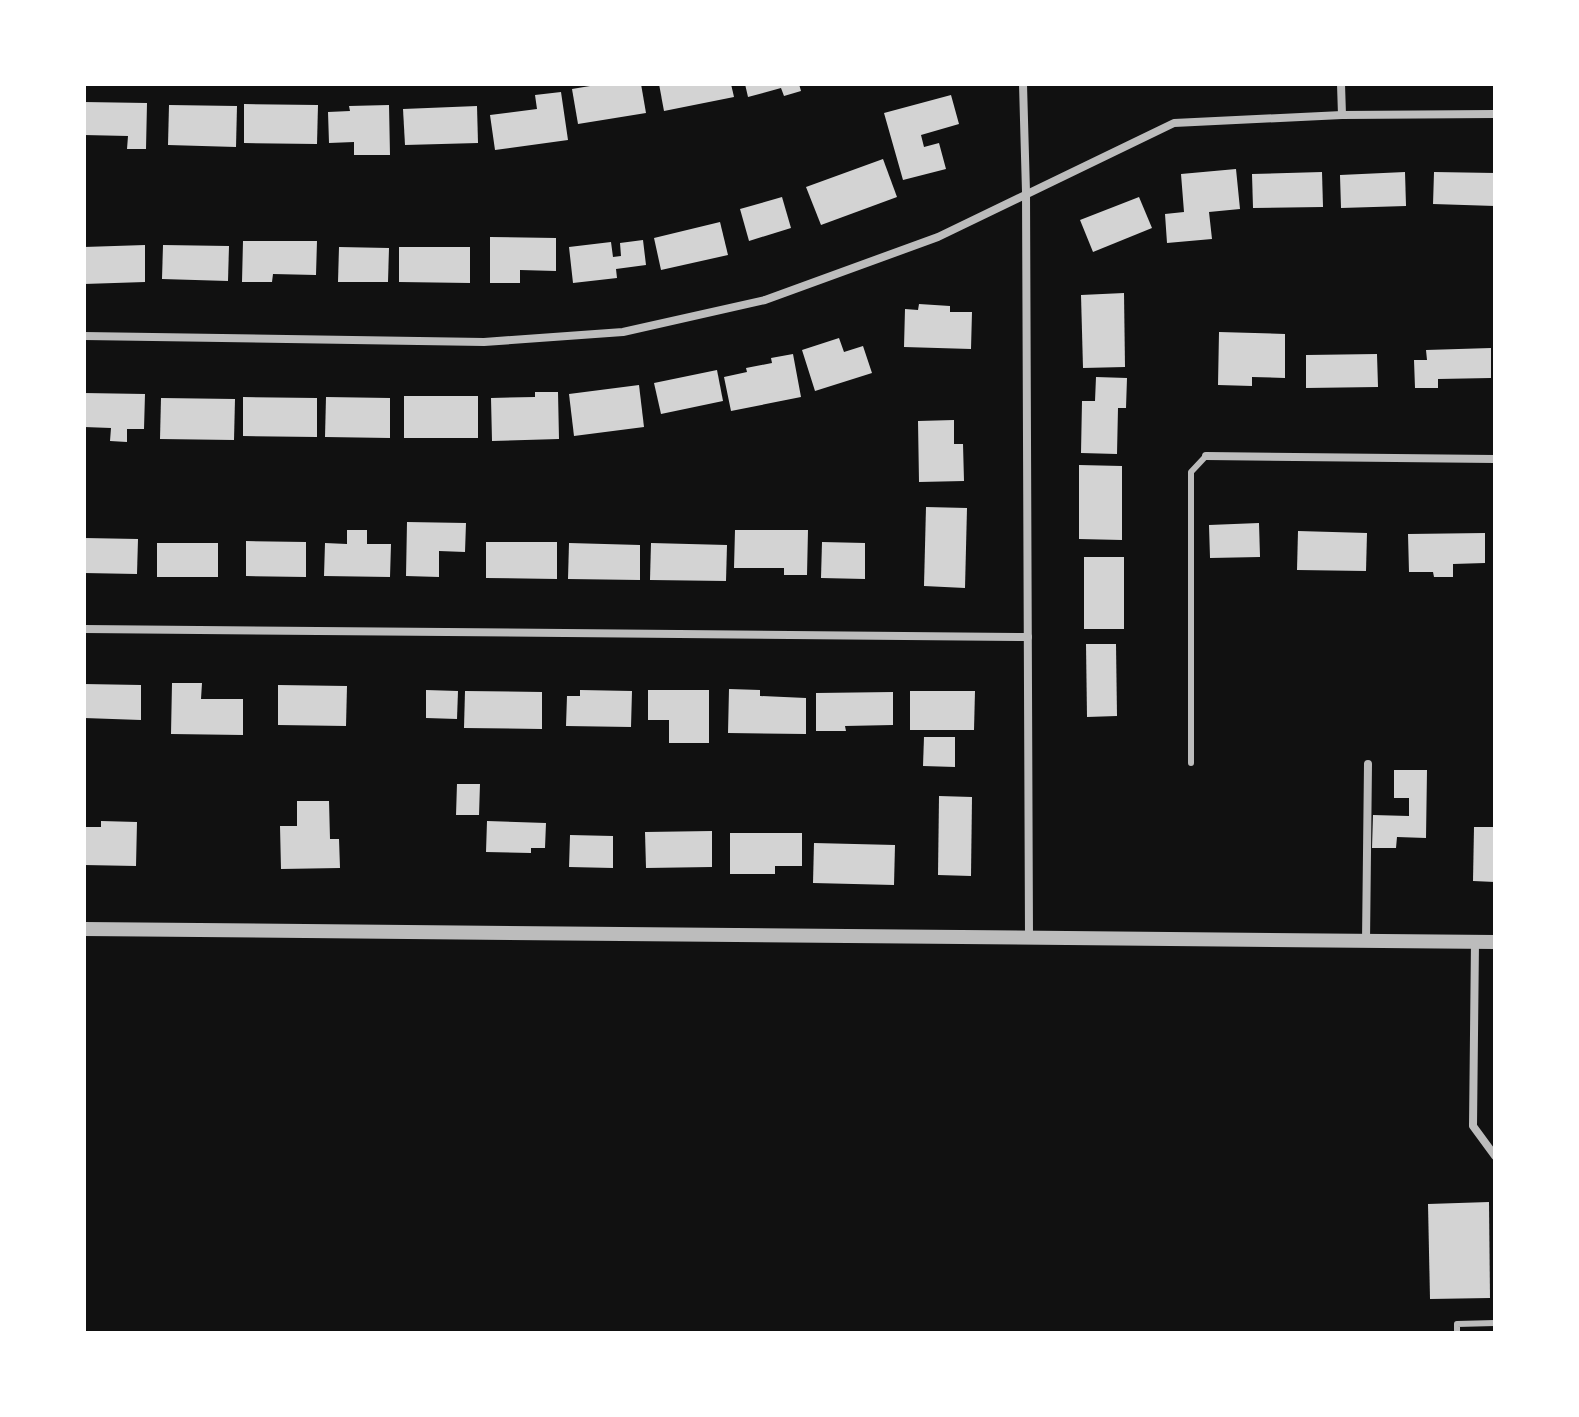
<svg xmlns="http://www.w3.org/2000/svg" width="1579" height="1417" font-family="'Work Sans',sans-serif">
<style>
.building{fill:#d3d3d3}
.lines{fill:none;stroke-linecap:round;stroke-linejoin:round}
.service{stroke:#bcbcbc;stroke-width:6}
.minor{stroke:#bcbcbc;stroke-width:8}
.tertiary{stroke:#bcbcbc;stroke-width:14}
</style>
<rect width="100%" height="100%" fill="#111"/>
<g class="building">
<path d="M602,84H641L646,113L578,124L572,89Z"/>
<path d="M659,84H731L734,97L664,111Z"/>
<path d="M745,84H799L801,91L784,96L781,88L748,97Z"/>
<path d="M561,92L568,140L495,150L490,115L537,109L535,95Z"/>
<path d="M951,95L959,124L921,135L924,147L939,143L946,169L903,180L884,113Z"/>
<path d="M84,102L147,103L146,149H127L128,136L84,135Z"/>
<path d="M244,104L318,105L317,144L244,143Z"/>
<path d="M169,105L237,106L236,147L168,145Z"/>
<path d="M389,105L390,155H354V142L329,143L328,112L350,111L349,106Z"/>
<path d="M477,106L478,143L405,145L403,109Z"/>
<path d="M883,159L897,197L821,225L806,187Z"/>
<path d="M1236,169L1240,209L1209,212L1212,239L1167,243L1165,214L1184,212L1181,174Z"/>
<path d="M1322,172L1323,207L1253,208L1252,174Z"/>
<path d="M1405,172L1406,206L1341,208L1340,175Z"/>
<path d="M1434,172L1495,173V206L1433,204Z"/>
<path d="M782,197L791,228L749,241L740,209Z"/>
<path d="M1139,197L1152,228L1093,252L1080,220Z"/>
<path d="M720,222L728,255L661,270L654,238Z"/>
<path d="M490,237L556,238V271L520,270V283H490Z"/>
<path d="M643,240L646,265L616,269L617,278L573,283L569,247L611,242L613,257L621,256L620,243Z"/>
<path d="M243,241H317L316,275L273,274L272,282H242Z"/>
<path d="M145,245V282L84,284V247Z"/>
<path d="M163,245L229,246L228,281L162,279Z"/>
<path d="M339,247L389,248L388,282H338Z"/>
<path d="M399,247H470V283L399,282Z"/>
<path d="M1124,293L1125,367L1083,368L1081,295Z"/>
<path d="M919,304L950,306V312H972L971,349L904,347L905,309L918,310Z"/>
<path d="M1219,332L1285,334V378L1252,377V386L1218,385Z"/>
<path d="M839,338L844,352L863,346L872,373L815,391L802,350Z"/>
<path d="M1491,348V378L1438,379V388H1415L1414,360H1427L1426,350Z"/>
<path d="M793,354L801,397L731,411L724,377L747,372L746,368L772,363L771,358Z"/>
<path d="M1377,354L1378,387L1306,388V355Z"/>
<path d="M717,370L723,401L661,414L654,383Z"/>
<path d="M1096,377L1127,378L1126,408H1118L1117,454L1081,453L1082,401H1095Z"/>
<path d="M639,385L644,427L574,436L569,394Z"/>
<path d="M535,392H558L559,439L492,441L491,398L535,397Z"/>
<path d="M84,393L145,394L144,429H127V442L110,441L111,428L84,427Z"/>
<rect x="404" y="396" width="74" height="42"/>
<path d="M243,397L317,398V437L243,436Z"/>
<path d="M326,397L390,398V438L325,437Z"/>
<path d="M161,398L235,399L234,440L160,439Z"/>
<path d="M954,420V444H963L964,481L919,482L918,421Z"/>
<path d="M1079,465L1122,466V540L1079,539Z"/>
<path d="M926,507L967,508L965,588L924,586Z"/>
<path d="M407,522L466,523L465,552L439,551V577L406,576Z"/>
<path d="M1259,523L1260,557L1210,558L1209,525Z"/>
<path d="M347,530H367V544H391L390,577L324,576L325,543L347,544Z"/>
<path d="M735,530H808L807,575H784V568H734Z"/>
<path d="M1298,531L1367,533L1366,571L1297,570Z"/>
<path d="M1485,533V563L1453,564V577H1434L1433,572H1409L1408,534Z"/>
<path d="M84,538L138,539L137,574L84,573Z"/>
<path d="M246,541L306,542V577L246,576Z"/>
<path d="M486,542H557V579L486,578Z"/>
<path d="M822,542L865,543V579L821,578Z"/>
<rect x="157" y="543" width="61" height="34"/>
<path d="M569,543L640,545V580L568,579Z"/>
<path d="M651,543L727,545L726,581L650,580Z"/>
<rect x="1084" y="557" width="40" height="72"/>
<path d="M1086,644H1116L1117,716L1087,717Z"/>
<path d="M172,683H202L201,699H243V735L171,734Z"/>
<path d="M84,684L141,685V720L84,718Z"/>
<path d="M278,685L347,686L346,726L278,725Z"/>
<path d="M729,689L760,690V696L806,698V734L728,733Z"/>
<path d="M426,690L458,691L457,719L426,718Z"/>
<path d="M580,690L632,691L631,727L566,726L567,696H580Z"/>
<path d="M648,690H709V743H669V720H648Z"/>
<path d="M465,691L542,692V729L464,728Z"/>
<path d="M910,691H975L974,730H910Z"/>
<path d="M893,692V725L845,726L846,731H816V693Z"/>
<path d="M924,737H955V767L923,766Z"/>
<path d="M1394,770H1427L1426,838L1397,837L1396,848H1372L1373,815L1409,816V798H1394Z"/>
<path d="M457,784H480L479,815H456Z"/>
<path d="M939,796L972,797L971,876L938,875Z"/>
<path d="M297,801H329L330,839H339L340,868L281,869L280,826H297Z"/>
<path d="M101,821L137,822L136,866L84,865V827H101Z"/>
<path d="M487,821L546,823L545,848H531V853L486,852Z"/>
<path d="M1474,827H1495V882L1473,881Z"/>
<path d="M712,831V867L646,868L645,832Z"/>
<path d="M730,833H802V866H775V874H730Z"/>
<path d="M570,835L613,836V868L569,867Z"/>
<path d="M814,843L895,845L894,885L813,883Z"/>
<path d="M1489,1202L1490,1298L1430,1299L1428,1204Z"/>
</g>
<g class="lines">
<g class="service">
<path d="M1191,763V472L1206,456"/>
<path d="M1457,1333V1324L1495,1323"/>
</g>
<g class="minor">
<path d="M1023,84L1026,192L1029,937"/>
<path d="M1341,84L1342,115"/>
<path d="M84,336L484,342L623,332L765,300L938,237L1174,123L1342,115L1495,114"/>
<path d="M1206,456L1495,459"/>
<path d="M84,629L1028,637"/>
<path d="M1366,941L1368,764"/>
<path d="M1475,942L1473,1126L1495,1156"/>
</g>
<path class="tertiary" d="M84,929L1495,942"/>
</g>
<rect width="1579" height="1417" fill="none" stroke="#ffffff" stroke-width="172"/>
</svg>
